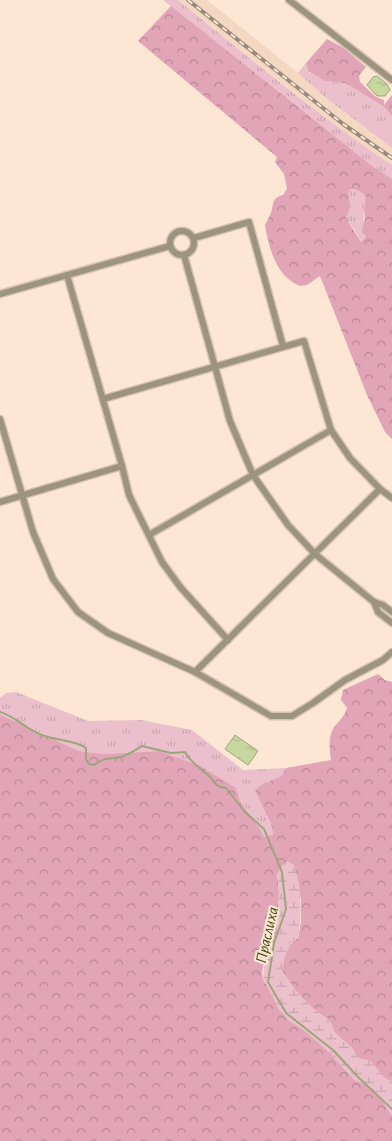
<svg xmlns="http://www.w3.org/2000/svg" width="392" height="1141" font-family="'Alegreya Sans',sans-serif">
<style>
.built{fill:#f5d8c2}
.grass{fill:url(#grass-tufts)}
.forest{fill:url(#forest-crowns);fill-rule:evenodd}
.wetland{fill:url(#wetland-marsh)}
.water{fill:url(#water-ripples);stroke:#9da57c}
.lines{fill:none;stroke-linecap:round;stroke-linejoin:round}
.stream{stroke:#9da57c;stroke-width:2}
.minor-casing{stroke:#d6c2b2;stroke-width:9}
.minor{stroke:#9d947d;stroke-width:6}
.rail-casing{stroke:#998a7d;stroke-width:4}
.rail{stroke:#fde6d4;stroke-width:2;stroke-dasharray:5.5;stroke-linecap:butt}
.labels{text-anchor:middle;dominant-baseline:central;stroke-width:4.5;stroke-linejoin:round;paint-order:stroke}
.water-label{font-size:16px;font-style:italic;fill:#3d4a0b;stroke:#fde6d4}
</style>
<defs>
<pattern id="grass-tufts" width="24" height="20" patternUnits="userSpaceOnUse" patternTransform="scale(1.25)"><rect width="24" height="20" fill="#ebc0cc"/><path d="M3 7l-1-3M5 7V3M7 7l1-3M15 17l-1-3M17 17v-4M19 17l1-3" fill="none" stroke="#caa5af"/></pattern>
<pattern id="forest-crowns" width="20" height="18" patternUnits="userSpaceOnUse" patternTransform="scale(1.25)"><rect width="20" height="18" fill="#e2a5b7"/><path d="M2 6a3 3 0 1 1 6 0M12 15a3 3 0 1 1 6 0" fill="none" stroke="#b88795"/></pattern>
<pattern id="wetland-marsh" width="20" height="14" patternUnits="userSpaceOnUse" patternTransform="scale(1.25)"><rect width="20" height="14" fill="#ebc0cc"/><path d="M1 5h8M5 5V1M11 12h8M15 12V8" fill="none" stroke="#caa5af"/></pattern>
<pattern id="water-ripples" width="26" height="14" patternUnits="userSpaceOnUse" patternTransform="scale(1.25)"><rect width="26" height="14" fill="#c8d79f"/><path d="M2 4q2-2 4 0t4 0M15 11q2-2 4 0t4 0" fill="none" stroke="#adb989"/></pattern>
</defs>
<rect width="100%" height="100%" fill="#fde6d4"/>
<path class="built" d="M178,0H207L298,73L326,98L392,148V165L358,142L317,111Z"/>
<g class="grass">
<path d="M163,0H178C248,56 317,115 392,165V179L371,165Z"/>
<path d="M306,63L308,71L325,81L345,83L383,106L392,116V148L326,98L298,73Z"/>
<path d="M350,189C357,189 362,192 366,197C367,202 365,204 364,209C363,219 364,228 366,237L361,242L354,229L346,218L351,205L348,193Z"/>
<path d="M16,692L88,721L141,720L192,730L243,770L286,768L283,776L263,784L265,810L274,834L263,838L259,827L241,803L236,788L159,751L104,754L79,751L0,713V698L6,693Z"/>
</g>
<g class="forest">
<path d="M171,6L371,165L392,179V439L385,432L367,395L320,276L307,285L300,286C276,276 269,249 265,225C267,221 269,217 271,213C274,204 271,198 283,195L287,189L284,174L275,162L277,157L138,41ZM350,189C357,189 362,192 366,197L364,210L365,219L362,228L366,237L361,242L346,218L351,206L348,193Z"/>
<path d="M327,39L344,48L366,67L359,76L360,82L376,97L384,100V105L392,95V116L383,106L345,83L325,81L308,71L306,63Z"/>
<path d="M378,674L385,680L392,682V1082L385,1079L370,1061L358,1058L352,1048L334,1032L330,1021L311,1007L295,990L282,971C284,957 286,945 298,938L301,922V898L277,874L279,891L277,939L267,948L262,972L263,980L268,987L279,1009L290,1021L304,1030L329,1052L355,1080L366,1084L375,1090L392,1115V1141H0V714L79,751L104,754L159,751L200,766L236,788L241,803L259,827L264,837L274,834L270,822L255,790L263,784L282,776L286,768L331,760C330,751 328,740 332,731C336,722 344,719 347,708L341,700L343,690Z"/>
</g>
<path class="wetland" d="M287,861L294,865C302,889 302,913 298,938L291,943L284,959L282,971L295,990L311,1007L330,1021L334,1032L352,1048L358,1058L370,1061L385,1078L392,1082V1115L375,1090L366,1084L355,1080L329,1052L304,1030L290,1021L279,1009L268,987L263,980L265,956L267,948L277,939L279,891L277,874L281,867Z"/>
<g class="water">
<path d="M377,76L387,84L390,90L385,96H377L367,85L373,77Z"/>
<path d="M235,735L258,751L248,765L225,749Z"/>
</g>
<g class="lines">
<path class="stream" d="M0,712C16,717 28,731 45,736C56,740 78,741 86,748V759L89,764L94,765C107,756 107,760 120,757C129,755 135,750 142,746L171,753L185,752C191,763 199,767 208,775C216,782 213,786 226,788L244,811L264,829L282,872L286,909L274,943L268,982L286,1013L333,1050L358,1077L392,1109"/>
<defs>
<g id="minor">
<path d="M289,0L392,80"/>
<circle cx="182" cy="243" r="12"/>
<path d="M194,238L249,222L283,346"/>
<path d="M184,255L230,421L253,475L288,525L315,554L374,602L383,605L392,612"/>
<path d="M67,275L122,466L129,495L162,562L181,588L228,640"/>
<path d="M0,294L170,246"/>
<path d="M103,399L304,341L331,430L350,458L380,489L392,498"/>
<path d="M0,419L33,532L53,579L78,612L108,633L195,672L271,716H292L313,703L345,680L383,660L392,652"/>
<path d="M0,502L122,466"/>
<path d="M149,535L331,430"/>
<path d="M374,602L378,612L392,623"/>
<path d="M195,672L380,489"/>
</g>
</defs>
<use href="#minor" class="minor-casing"/>
<use href="#minor" class="minor"/>
<defs>
<path id="rail" d="M188,0L343,124L392,158"/>
</defs>
<use href="#rail" class="rail-casing"/>
<use href="#rail" class="rail"/>
</g>
<g class="labels">
<g class="water-label">
<text transform="translate(267 935) rotate(-77)">Праслиха</text>
</g>
</g>
</svg>
